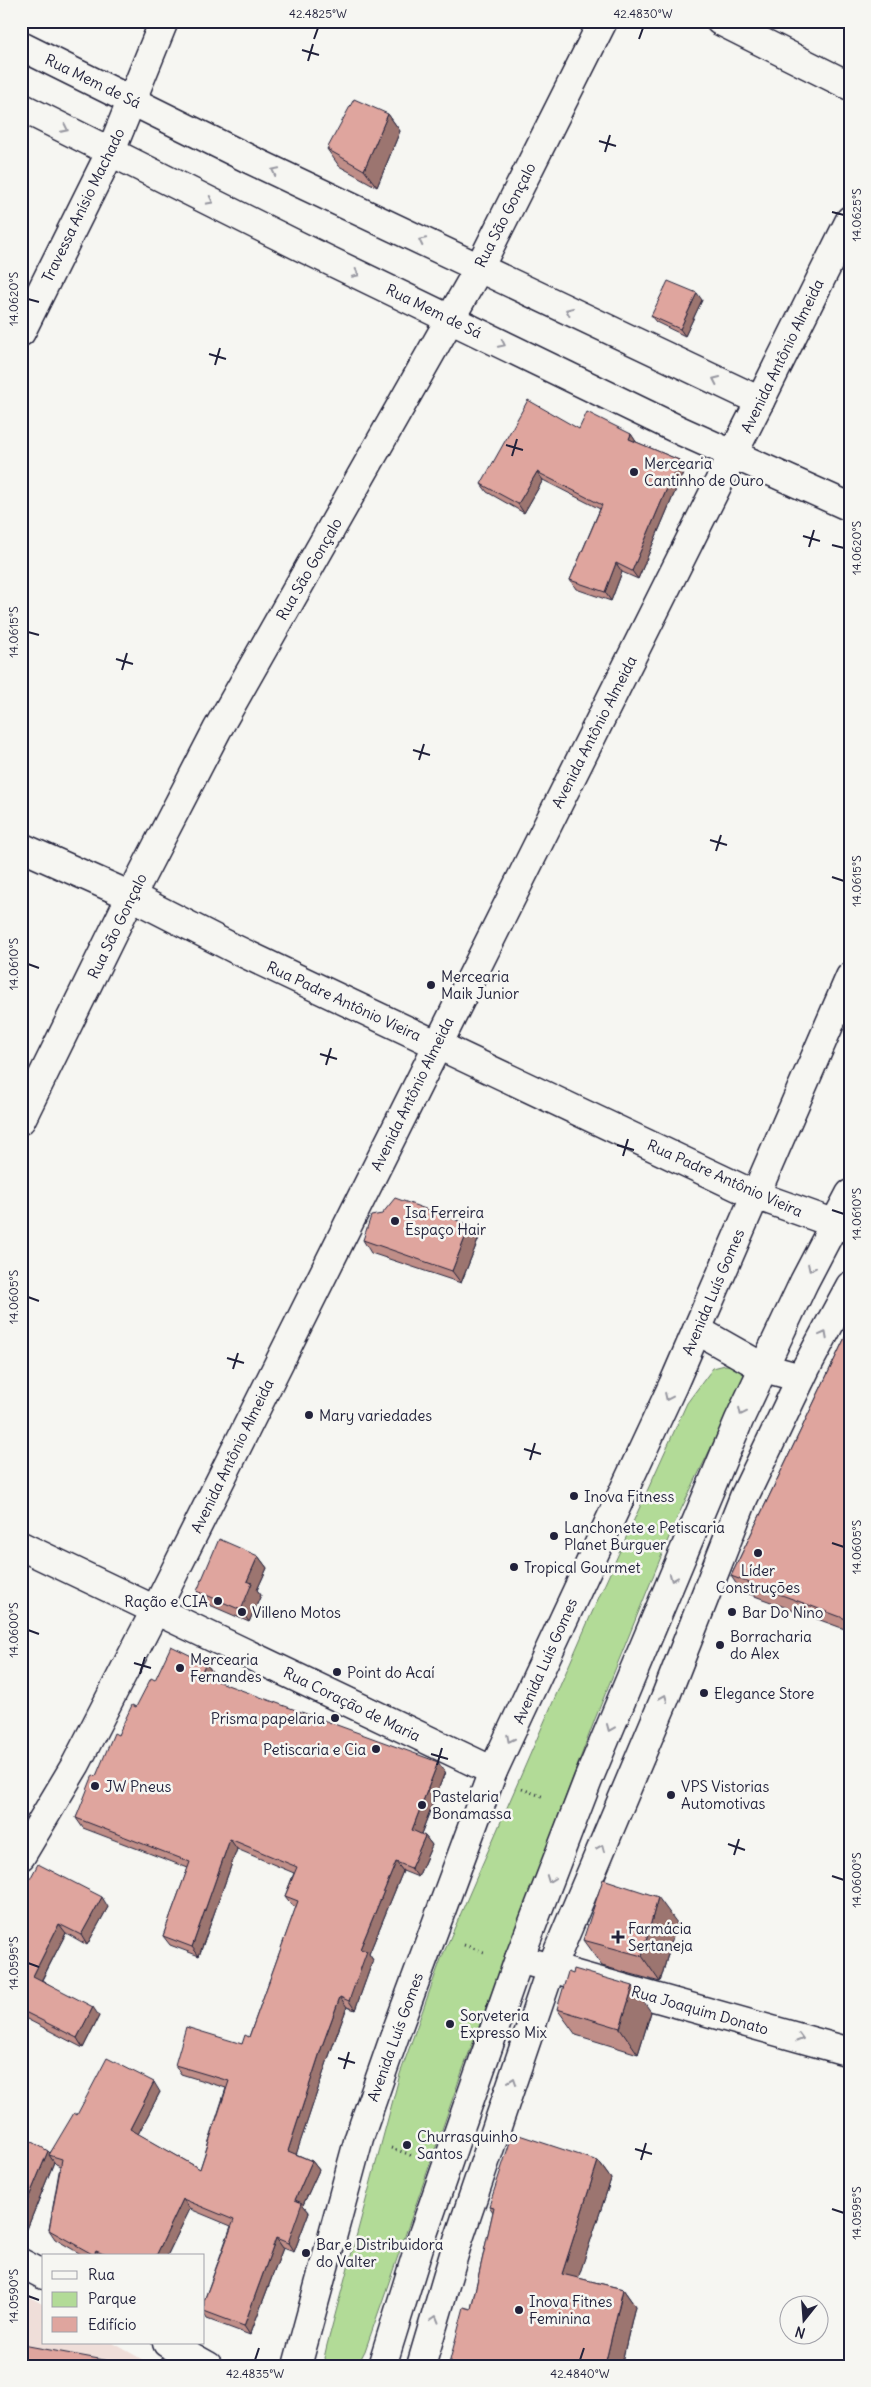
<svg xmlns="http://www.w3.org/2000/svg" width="871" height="2387" font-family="Delius,sans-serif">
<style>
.built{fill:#efded9}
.green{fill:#b2db97;stroke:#6a7e69}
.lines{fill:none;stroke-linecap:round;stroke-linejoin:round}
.street-casing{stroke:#22223b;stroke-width:31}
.secondary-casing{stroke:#22223b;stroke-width:31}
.path{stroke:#22223b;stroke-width:3;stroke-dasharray:1 4;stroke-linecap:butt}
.street{stroke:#f6f6f2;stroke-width:28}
.secondary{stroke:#f6f6f2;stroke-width:28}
.wall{fill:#c08e88;stroke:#22223b}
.shaded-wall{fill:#9c746f;stroke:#22223b}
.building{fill:#dfa59e;stroke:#22223b}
.oneway{stroke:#9797a0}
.ticks{fill:none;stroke:#22223b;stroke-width:2}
.poi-dot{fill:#22223b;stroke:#f6f6f2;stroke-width:2}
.labels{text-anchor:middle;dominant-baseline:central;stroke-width:5;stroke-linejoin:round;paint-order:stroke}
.street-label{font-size:15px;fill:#22223b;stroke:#f6f6f2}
.poi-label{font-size:15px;fill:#22223b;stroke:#f6f6f2;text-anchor:start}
.neatline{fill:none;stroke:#22223b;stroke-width:2}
.ticks-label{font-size:12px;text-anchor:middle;fill:#22223b}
</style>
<rect width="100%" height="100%" fill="#f6f6f2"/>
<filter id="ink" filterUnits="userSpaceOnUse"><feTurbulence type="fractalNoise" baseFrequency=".02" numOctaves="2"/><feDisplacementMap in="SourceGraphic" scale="10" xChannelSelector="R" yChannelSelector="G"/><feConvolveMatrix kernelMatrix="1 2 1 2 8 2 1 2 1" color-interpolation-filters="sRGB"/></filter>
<g filter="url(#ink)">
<path class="built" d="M21,2292L44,2305V2343H113L154,2366H21Z"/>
<path class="green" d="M725,1365L741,1366L745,1377L676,1520L595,1719L463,2069L365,2351L357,2366H327L324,2358L327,2345L400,2074L441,1959L590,1617L687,1403L713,1368Z"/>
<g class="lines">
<defs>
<g id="street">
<path d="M720,21L850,86"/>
<path d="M21,332L111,151L164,21"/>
<path d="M760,401L850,220"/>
<path d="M21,847L131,896L235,949L755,1195L850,1229"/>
<path d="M21,1120L131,896L217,730L479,268L603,21"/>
<path d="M697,1330L764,1368L801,1378"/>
<path d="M21,1546L493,1771"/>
<path d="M21,1856L76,1764L156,1609L732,456"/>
<path d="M519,1959L850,2052"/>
<path d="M21,2263L44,2275"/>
<path d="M167,2343L208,2366"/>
<path d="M297,2366L359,2138L395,2035L493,1771L673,1385L850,977"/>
</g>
<g id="secondary">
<path d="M21,46L249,159L760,401L732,456"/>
<path d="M21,107L297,245L681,431L850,507"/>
<path d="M382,2366L424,2231L470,2099L519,1959L588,1780L739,1420L804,1282L850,1194"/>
<path d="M421,2366L458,2241L551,1968L665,1698L744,1497L806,1368L850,1286"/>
</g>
</defs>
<use href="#street" class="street-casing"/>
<use href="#secondary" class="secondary-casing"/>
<g class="path">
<path d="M522,1789L544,1797"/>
<path d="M464,1945L487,1953"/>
<path d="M391,2148L414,2156"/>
</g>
<use href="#street" class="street"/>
<use href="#secondary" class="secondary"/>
</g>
<g class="wall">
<path d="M388,114L400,131L377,187L339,166L327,149Z"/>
<path d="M702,300L685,336L656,322L651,316Z"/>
<path d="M579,429L631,434L636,442L679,460L685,468L638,579L622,572L611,601L576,589L570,580L600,509L543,480L524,513L487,492L481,484Z"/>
<path d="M470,1225L479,1238L461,1283L371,1253L363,1240Z"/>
<path d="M850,1327V1631L741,1591L731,1576Z"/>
<path d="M258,1556L267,1568L257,1590L261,1595L249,1622L205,1603L197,1591Z"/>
<path d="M206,1663L213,1673L210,1679L445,1772L421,1834L425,1836L432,1845L418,1877L403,1871L369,1954L373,1960L355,2010L347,2007L329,2056L296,2154L312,2161L319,2170L303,2205L309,2212L294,2252L283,2248L250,2335L207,2319L204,2314V2301L231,2226L190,2209L167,2256H84L55,2239L49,2230L60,2166L56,2164L54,2162L27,2229L21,2226V2135L50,2153L77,2115L160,2092L138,2134L200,2169L226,2088L181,2074L175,2065L242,2044L249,2037L296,1907L292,1905L285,1896L294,1873L237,1849L199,1956L170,1945L163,1936L188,1868L83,1828L76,1818L96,1776L118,1735L155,1680Z"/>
<path d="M21,1896L108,1907L87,1945L66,1933L42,1980L99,2016L83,2048L21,2016Z"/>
<path d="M677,1923L660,1982L602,1966L583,1940Z"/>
<path d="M557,2009L651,2012L638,2054L576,2035Z"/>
<path d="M598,2161L611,2179L578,2278L623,2289L635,2306L621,2366H451L449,2364L471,2309L493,2212L489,2206Z"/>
</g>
<g class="shaded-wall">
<path d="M388,114L400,131L377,187L364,170Z"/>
<path d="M697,293L702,300L685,336L680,329Z"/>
<path d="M631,434L637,443L629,439Z"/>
<path d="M679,460L685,468L638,579L632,571Z"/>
<path d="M537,472L543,480L524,513L518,504Z"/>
<path d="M616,563L622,572L611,601L605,592Z"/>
<path d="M470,1225L479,1238L461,1283L452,1271Z"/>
<path d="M258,1556L267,1568L257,1590L261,1595L249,1622L241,1610L247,1581Z"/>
<path d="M850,1612V1624L846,1619Z"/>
<path d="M206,1663L213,1673L207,1685L200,1675Z"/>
<path d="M438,1762L445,1772L419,1839L412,1830Z"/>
<path d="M425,1836L432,1845L418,1877L411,1868Z"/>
<path d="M230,1839L237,1849L199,1956L192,1947Z"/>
<path d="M396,1862L403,1871L369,1954L373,1960L355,2010L349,2001L360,1949Z"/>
<path d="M102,1897L108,1907L87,1945L81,1935Z"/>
<path d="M658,1897L677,1923L660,1982L642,1956Z"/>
<path d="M59,1924L66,1933L39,1985L33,1976Z"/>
<path d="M633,1986L651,2012L638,2054L620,2028Z"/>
<path d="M340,1997L347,2007L329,2056L294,2161L288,2151L322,2046Z"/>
<path d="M93,2007L99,2016L83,2048L77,2038Z"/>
<path d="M154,2082L160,2092L136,2138L130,2129Z"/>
<path d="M48,2151L52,2155H49L54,2162L27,2229L21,2222V2216Z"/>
<path d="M312,2161L319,2170L303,2205L309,2212L294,2252L288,2243L295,2200Z"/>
<path d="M598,2161L611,2179L574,2291L562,2274Z"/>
<path d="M183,2199L190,2209L167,2256H156Z"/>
<path d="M276,2238L283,2248L250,2335L244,2326Z"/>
<path d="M96,2251L100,2256H94Z"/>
<path d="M623,2289L635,2306L621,2366H606L605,2365Z"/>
</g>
<g class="building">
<path d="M354,99L388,114L364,170L327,149Z"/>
<path d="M668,281L697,293L680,329L651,316Z"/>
<path d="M528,400L579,429L587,412L631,434L629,439L679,460L632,571L616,563L605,592L570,580L602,505L537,472L518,504L481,484Z"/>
<path d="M395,1198L470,1225L452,1271L363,1240L371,1216L382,1214Z"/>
<path d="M850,1327V1612L846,1619L731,1576Z"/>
<path d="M219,1539L258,1556L247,1581L252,1583L241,1610L197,1591Z"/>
<path d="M171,1646L206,1663L200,1675L438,1762L412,1830L425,1836L411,1868L396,1862L360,1949L367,1951L349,2001L340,1997L322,2046L288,2151L312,2161L295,2200L302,2203L288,2243L276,2238L244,2326L204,2311V2301L234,2220L183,2199L156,2256H109L96,2251L94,2255L49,2230L62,2159L49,2155L74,2113L77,2115L107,2058L154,2082L130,2129L200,2169L229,2081L175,2065L186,2027L242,2044L245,2035L249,2037L298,1901L285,1896L297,1867L230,1839L192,1947L163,1936L190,1862L76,1818L93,1775L96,1776L114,1733L118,1735L132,1705L136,1707L151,1678L155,1680Z"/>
<path d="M38,1864L102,1897L81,1935L59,1924L33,1976L93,2007L77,2038L21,2010V1896Z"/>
<path d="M603,1879L658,1897L642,1956L583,1940Z"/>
<path d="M574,1969L633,1986L620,2028L557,2009L568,1972L573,1974Z"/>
<path d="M513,2133L598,2161L562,2274L623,2289L605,2365L610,2366H456L449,2364L464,2307L471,2309L494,2207L489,2206Z"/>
<path d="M21,2135L48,2151L21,2216Z"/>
<path d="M23,2345L126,2364V2366H21V2356Z"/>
</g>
<defs><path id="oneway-chevron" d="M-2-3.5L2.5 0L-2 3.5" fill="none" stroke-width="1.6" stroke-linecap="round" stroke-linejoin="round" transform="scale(1.25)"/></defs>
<g class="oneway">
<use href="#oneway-chevron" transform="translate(65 129) rotate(26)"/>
<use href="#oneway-chevron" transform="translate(275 171) rotate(-154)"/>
<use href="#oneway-chevron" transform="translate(210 201) rotate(27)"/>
<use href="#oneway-chevron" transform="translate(422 241) rotate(-154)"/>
<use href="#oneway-chevron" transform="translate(356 274) rotate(26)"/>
<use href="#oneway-chevron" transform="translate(569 311) rotate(-155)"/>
<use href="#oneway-chevron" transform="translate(502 344) rotate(26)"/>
<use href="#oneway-chevron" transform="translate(716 380) rotate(-155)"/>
<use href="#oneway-chevron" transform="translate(811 1268) rotate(116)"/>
<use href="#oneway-chevron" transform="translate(824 1335) rotate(-62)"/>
<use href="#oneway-chevron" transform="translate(668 1397) rotate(115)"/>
<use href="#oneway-chevron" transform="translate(742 1412) rotate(116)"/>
<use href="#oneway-chevron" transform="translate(673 1578) rotate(113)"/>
<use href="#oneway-chevron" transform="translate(664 1698) rotate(-68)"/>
<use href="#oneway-chevron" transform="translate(610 1728) rotate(113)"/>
<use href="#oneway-chevron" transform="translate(510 1739) rotate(117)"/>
<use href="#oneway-chevron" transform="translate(601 1848) rotate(-67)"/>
<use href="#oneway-chevron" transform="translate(550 1879) rotate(111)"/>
<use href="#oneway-chevron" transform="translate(800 2038) rotate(16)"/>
<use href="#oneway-chevron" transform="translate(513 2081) rotate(-71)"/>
<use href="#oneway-chevron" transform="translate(435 2319) rotate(-74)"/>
</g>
</g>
<path class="ticks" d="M314,39L318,28M639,39L643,28M302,50L319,55M308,61L313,44M599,141L616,146M605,152L610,135M832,212L844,215M28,299L39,302M209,354L226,359M215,365L220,348M506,445L523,450M512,456L517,439M803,536L820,541M832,545L844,548M809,547L814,530M28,632L39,635M116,659L133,664M122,670L127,653M413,750L430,755M419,760L424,744M710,840L727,845M716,851L721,835M832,877L844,881M28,964L39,968M320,1054L337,1059M326,1065L331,1048M617,1145L634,1150M623,1156L628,1139M832,1210L844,1214M28,1297L39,1301M227,1358L244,1363M233,1369L238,1353M524,1449L541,1454M530,1460L535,1443M832,1543L844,1547M28,1630L39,1634M134,1663L151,1668M140,1674L145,1657M431,1754L448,1759M437,1765L442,1748M728,1844L745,1850M734,1855L739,1839M832,1876L844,1880M28,1963L39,1967M338,2058L355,2063M344,2069L349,2052M635,2149L652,2154M641,2160L646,2143M832,2209L844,2213M28,2296L39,2300M255,2360L259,2348M580,2360L584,2348"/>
<g class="poi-dot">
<circle cx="634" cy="472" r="5"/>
<circle cx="431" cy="985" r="5"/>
<circle cx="395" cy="1221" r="5"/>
<circle cx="309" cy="1415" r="5"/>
<circle cx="574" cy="1496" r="5"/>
<circle cx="554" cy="1536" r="5"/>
<circle cx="758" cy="1553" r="5"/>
<circle cx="514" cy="1567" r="5"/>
<circle cx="218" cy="1601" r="5"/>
<circle cx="242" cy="1612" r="5"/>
<circle cx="732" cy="1612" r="5"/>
<circle cx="720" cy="1645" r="5"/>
<circle cx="180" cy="1668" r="5"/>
<circle cx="337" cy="1672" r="5"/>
<circle cx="704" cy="1693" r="5"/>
<circle cx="335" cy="1718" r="5"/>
<circle cx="376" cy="1749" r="5"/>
<circle cx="95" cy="1786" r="5"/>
<circle cx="671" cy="1795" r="5"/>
<circle cx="422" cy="1805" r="5"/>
<path d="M615.5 1929.5h5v5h5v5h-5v5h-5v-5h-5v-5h5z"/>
<circle cx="450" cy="2024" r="5"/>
<circle cx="407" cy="2145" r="5"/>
<circle cx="306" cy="2253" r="5"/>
<circle cx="519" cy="2310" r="5"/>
</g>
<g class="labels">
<g class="street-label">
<text transform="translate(93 81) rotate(26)">Rua Mem de Sá</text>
<text transform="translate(83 205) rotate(-64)">Travessa Anísio Machado</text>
<text transform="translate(505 215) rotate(-63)">Rua São Gonçalo</text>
<text transform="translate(434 311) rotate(26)">Rua Mem de Sá</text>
<text transform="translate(782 356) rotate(-64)">Avenida Antônio Almeida</text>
<text transform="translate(309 569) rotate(-60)">Rua São Gonçalo</text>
<text transform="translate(594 732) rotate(-63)">Avenida Antônio Almeida</text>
<text transform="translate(117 926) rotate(-64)">Rua São Gonçalo</text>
<text transform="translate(344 1001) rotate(25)">Rua Padre Antônio Vieira</text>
<text transform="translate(412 1094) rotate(-64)">Avenida Antônio Almeida</text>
<text transform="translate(725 1178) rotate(24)">Rua Padre Antônio Vieira</text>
<text transform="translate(713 1292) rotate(-67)">Avenida Luís Gomes</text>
<text transform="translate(232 1456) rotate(-64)">Avenida Antônio Almeida</text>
<text transform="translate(545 1661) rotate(-66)">Avenida Luís Gomes</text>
<text transform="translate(352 1704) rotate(26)">Rua Coração de Maria</text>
<text transform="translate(700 2010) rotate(16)">Rua Joaquim Donato</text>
<text transform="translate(395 2037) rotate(-70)">Avenida Luís Gomes</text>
</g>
<g class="poi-label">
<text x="644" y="463">Mercearia<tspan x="644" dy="17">Cantinho de Ouro</tspan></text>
<text x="441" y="976">Mercearia<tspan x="441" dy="17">Maik Junior</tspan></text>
<text x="405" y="1212">Isa Ferreira<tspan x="405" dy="17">Espaço Hair</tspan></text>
<text x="319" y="1415">Mary variedades</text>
<text x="584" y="1496">Inova Fitness</text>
<text x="564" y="1527">Lanchonete e Petiscaria<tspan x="564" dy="17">Planet Burguer</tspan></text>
<text x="524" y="1567">Tropical Gourmet</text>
<text x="758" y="1570" text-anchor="middle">Líder<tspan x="758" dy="17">Construções</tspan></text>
<text x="208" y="1601" text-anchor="end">Ração e CIA</text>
<text x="252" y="1612">Villeno Motos</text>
<text x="742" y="1612">Bar Do Nino</text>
<text x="730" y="1636">Borracharia<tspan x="730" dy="17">do Alex</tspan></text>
<text x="190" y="1659">Mercearia<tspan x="190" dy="17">Fernandes</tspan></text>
<text x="347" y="1672">Point do Acaí</text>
<text x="714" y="1693">Elegance Store</text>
<text x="325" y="1718" text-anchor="end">Prisma papelaria</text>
<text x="366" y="1749" text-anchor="end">Petiscaria e Cia</text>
<text x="105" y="1786">JW Pneus</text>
<text x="681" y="1786">VPS Vistorias<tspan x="681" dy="17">Automotivas</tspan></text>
<text x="432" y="1796">Pastelaria<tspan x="432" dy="17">Bonamassa</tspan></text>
<text x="628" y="1928">Farmácia<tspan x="628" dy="17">Sertaneja</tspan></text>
<text x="460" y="2015">Sorveteria<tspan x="460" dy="17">Expresso Mix</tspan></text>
<text x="417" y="2136">Churrasquinho<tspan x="417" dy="17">Santos</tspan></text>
<text x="316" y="2244">Bar e Distribuidora<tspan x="316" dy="17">do Valter</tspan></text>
<text x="529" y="2301">Inova Fitnes<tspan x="529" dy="17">Feminina</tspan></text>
</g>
</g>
<rect width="871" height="2387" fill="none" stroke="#f6f6f2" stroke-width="55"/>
<rect x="42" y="2254" width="162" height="90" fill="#f6f6f2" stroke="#a1a1a9"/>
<rect x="52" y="2271" width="25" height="8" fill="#f6f6f2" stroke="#a1a1a9"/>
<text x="88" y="2280" font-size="15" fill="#22223b">Rua</text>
<rect x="52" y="2292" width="25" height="15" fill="#b2db97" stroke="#a1a1a9"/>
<text x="88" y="2304" font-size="15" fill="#22223b">Parque</text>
<rect x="52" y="2317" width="25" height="15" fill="#dfa59e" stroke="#a1a1a9"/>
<text x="88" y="2330" font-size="15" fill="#22223b">Edifício</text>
<g transform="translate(804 2320) rotate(197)"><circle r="24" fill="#f6f6f2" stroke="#a1a1a9"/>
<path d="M0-4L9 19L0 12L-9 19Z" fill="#22223b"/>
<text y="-8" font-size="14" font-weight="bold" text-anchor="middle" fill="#22223b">N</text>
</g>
<rect x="28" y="28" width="816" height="2332" class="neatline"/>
<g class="ticks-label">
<text x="318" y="18">42.4825°W</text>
<text x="643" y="18">42.4830°W</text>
<text transform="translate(857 215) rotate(-90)" y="4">14.0625°S</text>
<text transform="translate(14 299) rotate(-90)" y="4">14.0620°S</text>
<text transform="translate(857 548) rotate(-90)" y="4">14.0620°S</text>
<text transform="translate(14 632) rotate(-90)" y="4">14.0615°S</text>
<text transform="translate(857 881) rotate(-90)" y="4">14.0615°S</text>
<text transform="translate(14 964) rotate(-90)" y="4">14.0610°S</text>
<text transform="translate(857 1214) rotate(-90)" y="4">14.0610°S</text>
<text transform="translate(14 1297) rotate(-90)" y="4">14.0605°S</text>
<text transform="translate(857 1547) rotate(-90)" y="4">14.0605°S</text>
<text transform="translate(14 1630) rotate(-90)" y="4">14.0600°S</text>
<text transform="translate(857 1880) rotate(-90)" y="4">14.0600°S</text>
<text transform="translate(14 1963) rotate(-90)" y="4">14.0595°S</text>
<text transform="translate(857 2213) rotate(-90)" y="4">14.0595°S</text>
<text transform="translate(14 2296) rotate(-90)" y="4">14.0590°S</text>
<text x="255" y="2378">42.4835°W</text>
<text x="580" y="2378">42.4840°W</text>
</g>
</svg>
